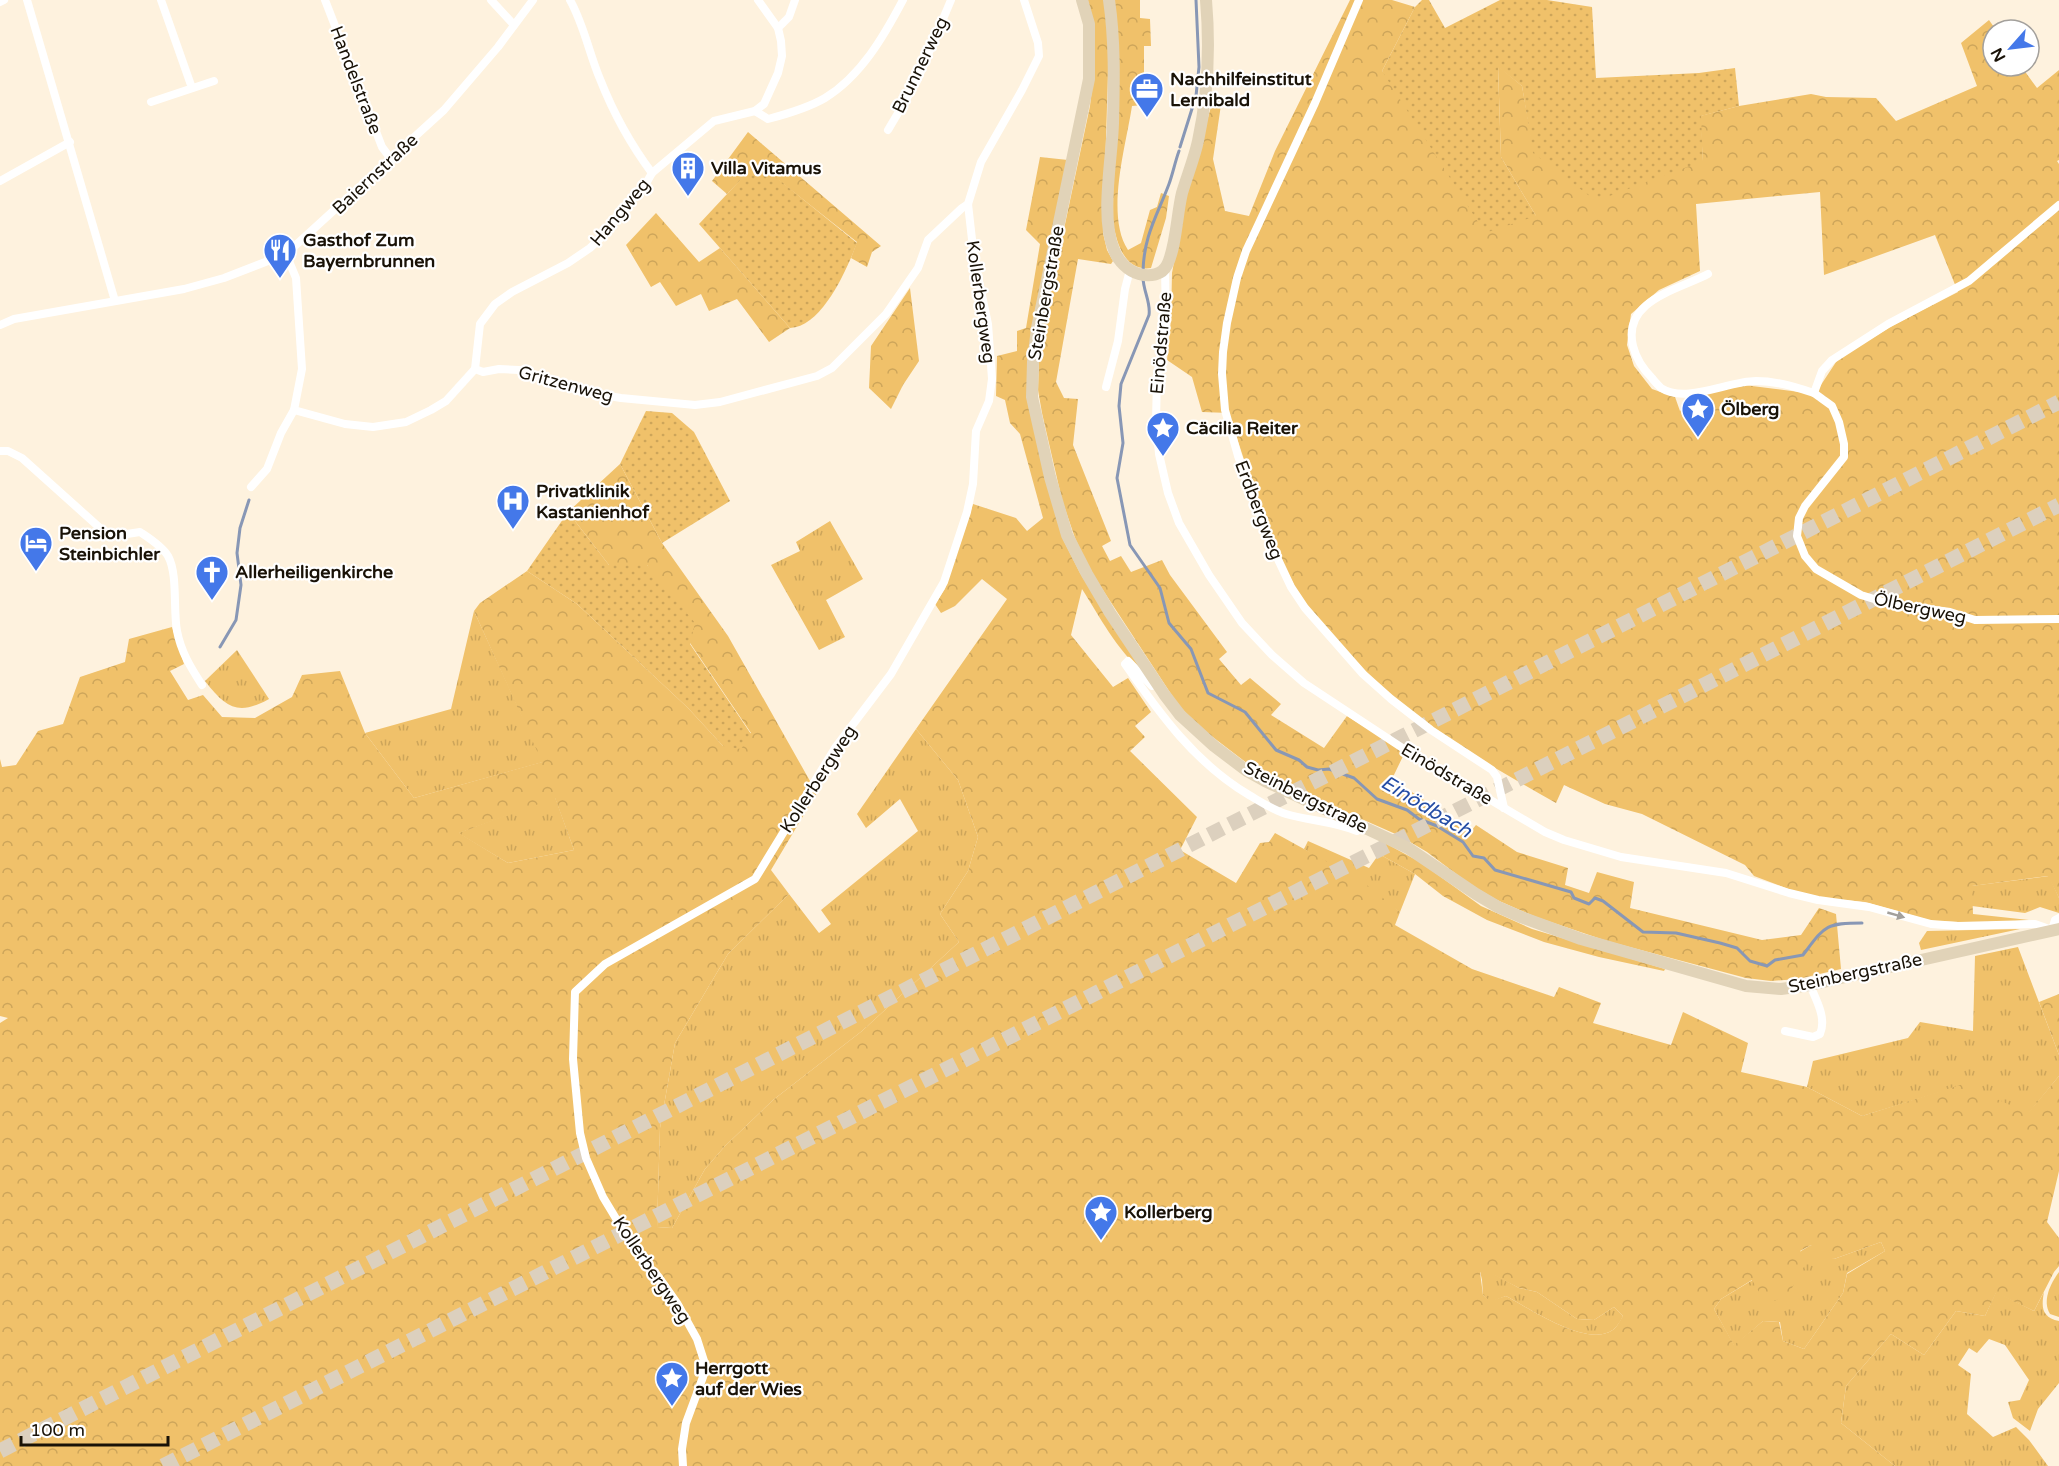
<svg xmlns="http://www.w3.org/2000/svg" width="2059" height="1466" font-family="'Varela Round',sans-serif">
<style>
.grass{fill:url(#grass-tufts)}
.forest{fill:url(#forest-crowns);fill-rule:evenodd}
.garden{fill:url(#garden-dots)}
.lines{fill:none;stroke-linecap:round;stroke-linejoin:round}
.stream{stroke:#8897b5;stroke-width:3}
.motorway-tunnel{stroke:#dcd0be;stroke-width:15;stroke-dasharray:15 8;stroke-linecap:butt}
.minor{stroke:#fff;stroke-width:8}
.secondary{stroke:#e1d3b8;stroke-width:12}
.oneway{fill:#a3a09c}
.labels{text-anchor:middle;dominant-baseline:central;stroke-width:4.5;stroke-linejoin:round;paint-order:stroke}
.street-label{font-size:18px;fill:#191207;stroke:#fff}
.poi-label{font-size:18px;font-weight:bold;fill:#191207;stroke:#fff;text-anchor:start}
.water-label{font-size:20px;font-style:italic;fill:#254da5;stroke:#fff}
</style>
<defs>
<pattern id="grass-tufts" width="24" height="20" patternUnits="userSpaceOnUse" patternTransform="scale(1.5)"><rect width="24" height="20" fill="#f0c16a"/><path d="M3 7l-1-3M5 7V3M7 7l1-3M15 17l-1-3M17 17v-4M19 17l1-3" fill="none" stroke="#cda55a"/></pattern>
<pattern id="forest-crowns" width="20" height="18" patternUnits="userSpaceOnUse" patternTransform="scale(1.5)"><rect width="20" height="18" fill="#f0c16a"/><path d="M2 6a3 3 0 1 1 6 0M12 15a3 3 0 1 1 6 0" fill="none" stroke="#cda55a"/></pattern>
<pattern id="garden-dots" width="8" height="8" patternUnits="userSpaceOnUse" patternTransform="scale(1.5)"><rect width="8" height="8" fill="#f0c16a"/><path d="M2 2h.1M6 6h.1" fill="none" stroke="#cda55a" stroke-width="1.8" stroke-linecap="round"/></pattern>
</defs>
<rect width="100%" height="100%" fill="#fef2de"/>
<g class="grass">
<path d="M830,521L863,579L826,600L845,637L819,650L771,565L800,551L796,542Z"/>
<path d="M474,611L543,762L414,798L365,733L451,709Z"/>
<path d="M237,650L269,699C238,716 226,708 205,681Z"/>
<path d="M916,729L958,780L978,837L968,871L940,914L959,942L862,1031L773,1100L725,1146L705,1169L672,1228L657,1227L660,1128L675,1043L728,954L789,894L819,933L831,924L821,910L918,831L900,799L866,828L857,814Z"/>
<path d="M555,797L574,850L508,863L458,833Z"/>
<path d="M1308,841L1369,868L1379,854L1415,874L1400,912L1304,849Z"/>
<path d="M2049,876L2059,898V913L2040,907L2025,913L1972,906L1971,886Z"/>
<path d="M2020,929L1921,950L1919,943L1927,931Z"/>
<path d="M2018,947L2059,1055V1076L2028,1114L1963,1085L1862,1116L1807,1087L1813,1061L1908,1038L1920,1022L1973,1031L1975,956Z"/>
<path d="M1881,1242L1885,1251L1847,1273L1843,1293L1804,1349L1783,1341L1780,1322L1763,1321L1734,1346L1714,1309L1721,1299L1811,1245L1834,1259Z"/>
<path d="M1480,1271L1490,1272L1519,1288L1537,1292L1577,1319L1594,1320L1614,1307L1623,1316C1621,1320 1618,1325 1615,1328C1591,1351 1529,1308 1506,1296L1490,1302L1483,1295L1482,1280Z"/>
<path d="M2059,1272V1317L2050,1314C2042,1301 2050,1284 2059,1272Z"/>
<path d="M1996,1292L2034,1311L2044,1292C2041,1308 2042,1317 2059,1321V1383L2038,1409L2030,1431L2013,1418L2008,1402L2020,1400L2029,1380L2005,1345L1989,1339L1977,1353L1969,1348L1958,1365L1971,1374L1967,1414L1993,1437L2016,1427L2029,1440L2048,1466H1895L1841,1423L1846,1386L1891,1334L1924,1355L1956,1311L1985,1316Z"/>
</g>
<g class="forest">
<path d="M1088,0H1104L1109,43L1103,233L1107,250L1113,261L1111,264L1078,259L1056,382L1064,398L1078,399L1073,445L1111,541L1102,546L1110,561L1121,556L1131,572L1162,560L1170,575L1227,652L1219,659L1241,685L1250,678L1281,704L1271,715L1324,748L1347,716L1405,752L1392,779L1471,831L1476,825L1517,852L1568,868L1565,885L1589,893L1597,872L1634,882L1630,908L1762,940L1801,935L1819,908L1836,914L1841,969L1798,979L1771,981L1746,978L1607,941L1536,917L1497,900L1471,885L1427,852L1400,836L1296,790L1256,770L1197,725L1177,703L1110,601L1089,568L1075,538L1062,500L1042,413L1038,390L1039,360L1045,319L1090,106L1094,71Z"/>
<path d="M1114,0H1140V18L1150,19L1151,46H1144V105L1132,106C1126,146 1105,215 1128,250L1141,243L1150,210L1157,207L1161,193L1169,196L1166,218L1151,268C1125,272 1117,244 1113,223Z"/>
<path d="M1350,0H1392L1415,7L1382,71L1536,216L1501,157L1498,66L1522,86L1534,153L1703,161L1700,116L1739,106L1811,94L1826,97L1876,98L1896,121L1977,86L1961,43L1989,20L1996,30H1993V66H2021L2037,88L2059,70V160L2057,161L2059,164V898L2048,876L1972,886L1973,914L2029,920L1989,923L1932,921L1865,902L1824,898L1791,890L1754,876L1745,865L1642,814L1605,804L1564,785L1556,803C1500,771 1441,739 1392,696C1371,678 1353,658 1335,638C1319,620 1301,601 1291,579C1264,526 1247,469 1229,413L1202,412L1192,377L1167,360L1171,320L1172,273L1187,194L1214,96L1222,98L1213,159L1225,211L1249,216L1275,151ZM1820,192L1824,275L1935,235L1958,292L1892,326L1838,359L1815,394L1744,385L1702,395L1680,411L1675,397L1652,389L1634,366L1627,345L1631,314L1659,290L1700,271L1696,204Z"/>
<path d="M748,132L881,246L872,252L867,267L851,258L857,242L757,163L727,194L712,181Z"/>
<path d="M1040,157L1068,160L1027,370L1063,539L1080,573L1142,671C1116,649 1100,617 1082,589L1071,635L1113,687L1128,678L1151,712L1135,726L1145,737L1130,751L1197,817L1180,850L1236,883L1260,843L1269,842L1275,833L1362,881L1400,912L1395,925L1472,969L1554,997L1559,987L1601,1003L1593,1023L1671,1045L1683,1012L1748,1043L1741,1072L1807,1087L1862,1116L1963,1084L2028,1113L2059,1076V1171L2047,1222L2059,1238V1266L2054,1272L2034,1311L1996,1293L1985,1316L1956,1311L1924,1355L1891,1334L1846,1386L1841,1423L1895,1466H0V1023L8,1018L0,1016V759L2,767L16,765L38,731L63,724L80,677L125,662L129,639L172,627L184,664L170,671L188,700L203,695L222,717L255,718L292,697L302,675L340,671L365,733L414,798L542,762L474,611L480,603L527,571L577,604L688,708L723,746L751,733L690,643L647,565H609L568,512L620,464L662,543L728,636L810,781L821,786L771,870L789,894L728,954L675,1043L660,1128L657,1227L672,1228L705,1169L725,1146L773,1100L862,1031L959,942L940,914L968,871L978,837L958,780L916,729L1007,599L982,579L955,606L941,613L935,604L945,589L973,504L1016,518L1027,531L1043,518L1020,434L1010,423L1005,400L996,396L997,356L1017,351V331L1026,328L1040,244L1026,230ZM555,798L574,850L508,863L459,833ZM1881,1242L1885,1251L1847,1274L1843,1293L1804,1349L1783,1341L1779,1322L1763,1321L1734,1345L1714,1309L1721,1299L1752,1280L1766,1304L1788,1295L1805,1265L1800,1251L1811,1245L1817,1255L1834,1259ZM1480,1272L1490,1273L1519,1288L1537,1292L1577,1319L1594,1320L1614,1307L1623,1316C1620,1320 1618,1325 1615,1328C1591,1351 1529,1308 1506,1296L1490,1301L1483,1295Z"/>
<path d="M656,213L699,262L720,248L790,328L769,342L737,299L709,311L701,294L676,306L660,282L651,287L626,245Z"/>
<path d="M910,288L919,361L903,385L891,409L869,388L871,346Z"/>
<path d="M1383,842L1420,862L1481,906L1532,929L1665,969L1664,971L1599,957L1544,942L1487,920L1443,896L1415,874L1379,854Z"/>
<path d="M2059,994V1055L2039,1002Z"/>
</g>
<g class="garden">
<path d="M1422,0H1429L1445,28L1500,0H1547L1592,7L1596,78L1699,73L1735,68L1739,106L1701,116L1703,161L1596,201L1533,153L1522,86L1498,67L1501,157L1536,216L1485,233L1382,71L1415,7Z"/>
<path d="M757,162L857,243C847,269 822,327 790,328L699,224Z"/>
<path d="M646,411L672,413L694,432L730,501L662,543L620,464Z"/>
<path d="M568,512L609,565H647L695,623L690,644L751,734L741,749L723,746L688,708L577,604L527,571Z"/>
</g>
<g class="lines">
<g class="stream">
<path d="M1180,147L1196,96L1199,67L1196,0"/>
<path d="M1143,271C1144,235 1157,216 1169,184C1173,173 1175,162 1179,151"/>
<path d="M1143,277C1143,291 1151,302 1149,315L1121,384L1119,406L1123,443L1117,478L1130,545L1160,588L1169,623L1191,649L1208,693L1245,712L1276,750L1299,760L1307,767L1318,770L1329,769L1354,778L1377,799L1407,810L1419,819L1437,826L1463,842L1473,856L1484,858L1495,870L1571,892L1574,898L1589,904L1595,898L1603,901L1643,932L1676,933L1720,943L1737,948L1750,961L1767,966L1775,960L1803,955C1825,926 1825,923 1862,923"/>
<path d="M220,647L236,620L241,585L237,553L240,528L249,500"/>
</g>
<g class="motorway-tunnel">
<path d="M0,1451L2059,402"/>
<path d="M163,1466L2059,505"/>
</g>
<g class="minor">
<path d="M27,0L115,301"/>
<path d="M161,0L192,88"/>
<path d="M325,0L382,147L391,159"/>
<path d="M491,0L514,25"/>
<path d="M570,0C584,25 589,53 600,79C613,112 631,145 652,173"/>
<path d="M1359,0L1315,103L1246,251L1237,278L1227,323L1223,352L1222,374L1225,410L1238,456L1275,553L1291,587L1305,608L1363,674L1391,699L1431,730L1492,770L1497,777L1504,808"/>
<path d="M0,2L4,0"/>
<path d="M778,28L789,17L795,0"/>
<path d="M151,102L214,81"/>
<path d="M755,111L768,119C787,114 808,108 825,98C861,76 884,36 903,0"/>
<path d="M888,130L917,81L951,0"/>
<path d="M0,181L70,142"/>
<path d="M1165,268L1166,322L1157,378L1156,421L1159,454L1168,493L1179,523L1209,575L1242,623L1272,655L1304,683L1404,749L1545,832L1564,840L1621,857L1726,873L1789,893L1818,900L1869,907L1931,924L1958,926L2035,924L2052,930L2055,920L2059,918"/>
<path d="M1708,274C1678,290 1622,300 1633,346C1636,358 1643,369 1652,378C1654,381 1658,385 1661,388C1686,404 1728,381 1756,381C1777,381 1795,387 1814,393L1822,371L1832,360L1888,324L1969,281L2059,205"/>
<path d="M0,325L14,319L184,289L224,278L286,254L444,110L498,47L533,0"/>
<path d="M475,369L483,372L499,369L519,370L579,391L621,398L695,405L720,402L817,376L832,368L886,314L918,268L928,240L962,208L968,204"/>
<path d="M475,369L480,324L495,304L512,292L568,263L590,248L606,233L620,211L644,187L652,173L714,121L755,111L764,104L778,73L782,56L781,41L778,28L758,0"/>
<path d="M1106,387L1118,341L1125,289L1130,270"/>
<path d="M1814,393L1832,406L1839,422L1844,444V457L1805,506L1799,518L1797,536L1805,556L1816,569L1861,595L1890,604L1950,612L1975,620L2059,619"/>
<path d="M294,410L345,424L373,427L406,422L431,410L446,401L475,369"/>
<path d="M0,451H8L22,458L100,528L114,536L140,532C149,538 162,546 168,556C178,574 173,610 177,631C181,652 191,668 202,685"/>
<path d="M251,487L267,469L281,433L294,410L302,369L296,278L286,254"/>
<path d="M1156,684L1152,686L1128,661L1125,664C1160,714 1195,763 1249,795C1261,802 1273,810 1286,814C1310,821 1333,821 1357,831L1362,826"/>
<path d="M1785,1031L1813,1037L1820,1034C1827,1018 1816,1000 1810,985"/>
<path d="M683,1466L682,1449L686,1423L703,1377L705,1364L697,1339L677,1303L658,1276L638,1255L603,1197L586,1158L580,1133L573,1059L575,992L605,964L755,879L835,748L891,674L944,582L967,512L973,484L976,431L989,401L992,379L988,324L974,257L968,204L981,162L1022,90L1039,56L1038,43L1024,0"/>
</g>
<g class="secondary">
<path d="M1082,0L1089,24V79L1037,328L1033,362L1032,397L1050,477L1067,535L1087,574L1110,613L1164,694L1180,715L1214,746L1247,771L1265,781L1408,848L1476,894L1498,907L1521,917L1581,939L1746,986L1781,989L1810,985L2059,929"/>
<path d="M1109,0C1115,40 1114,83 1113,123C1112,160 1100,217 1114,250C1118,261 1128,271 1139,274C1150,277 1162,275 1167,265C1176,248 1177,213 1182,193C1187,176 1194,159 1198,141C1208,95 1210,47 1206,0"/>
</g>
</g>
<defs><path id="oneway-solid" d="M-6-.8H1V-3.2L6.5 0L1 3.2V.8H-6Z" transform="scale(1.5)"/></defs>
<use class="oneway" href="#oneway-solid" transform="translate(1896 915) rotate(16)"/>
<defs>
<symbol id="office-pin" viewBox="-11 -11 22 30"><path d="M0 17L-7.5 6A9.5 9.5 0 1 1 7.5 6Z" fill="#4478e9" stroke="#fff"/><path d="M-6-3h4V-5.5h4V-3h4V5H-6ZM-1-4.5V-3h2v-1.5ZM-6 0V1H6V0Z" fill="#fff"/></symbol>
<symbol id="building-pin" viewBox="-11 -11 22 30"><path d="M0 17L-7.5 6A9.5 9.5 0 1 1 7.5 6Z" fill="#4478e9" stroke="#fff"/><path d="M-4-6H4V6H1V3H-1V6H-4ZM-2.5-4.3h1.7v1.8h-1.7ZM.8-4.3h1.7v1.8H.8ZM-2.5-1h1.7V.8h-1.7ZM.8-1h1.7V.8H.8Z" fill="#fff"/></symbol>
<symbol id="restaurant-pin" viewBox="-11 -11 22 30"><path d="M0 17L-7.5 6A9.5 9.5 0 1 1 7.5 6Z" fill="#4478e9" stroke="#fff"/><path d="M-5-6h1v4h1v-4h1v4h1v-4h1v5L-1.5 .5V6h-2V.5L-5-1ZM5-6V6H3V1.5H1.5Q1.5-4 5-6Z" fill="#fff"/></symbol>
<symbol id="sight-pin" viewBox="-11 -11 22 30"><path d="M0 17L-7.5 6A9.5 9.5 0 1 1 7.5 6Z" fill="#4478e9" stroke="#fff"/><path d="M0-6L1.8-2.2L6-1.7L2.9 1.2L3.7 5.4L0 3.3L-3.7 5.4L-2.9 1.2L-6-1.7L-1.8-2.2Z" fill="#fff"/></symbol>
<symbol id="hospital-pin" viewBox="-11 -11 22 30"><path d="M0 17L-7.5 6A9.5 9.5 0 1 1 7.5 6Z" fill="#4478e9" stroke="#fff"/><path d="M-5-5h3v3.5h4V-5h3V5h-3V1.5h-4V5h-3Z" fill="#fff"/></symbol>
<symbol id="hotel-pin" viewBox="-11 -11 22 30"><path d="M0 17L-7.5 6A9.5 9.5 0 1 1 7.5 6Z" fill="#4478e9" stroke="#fff"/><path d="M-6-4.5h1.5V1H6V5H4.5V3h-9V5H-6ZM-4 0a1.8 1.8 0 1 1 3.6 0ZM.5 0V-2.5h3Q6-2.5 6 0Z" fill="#fff"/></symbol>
<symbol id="church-pin" viewBox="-11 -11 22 30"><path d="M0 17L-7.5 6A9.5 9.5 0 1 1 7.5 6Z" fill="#4478e9" stroke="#fff"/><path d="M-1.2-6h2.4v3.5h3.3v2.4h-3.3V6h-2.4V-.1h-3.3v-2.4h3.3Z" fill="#fff"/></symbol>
</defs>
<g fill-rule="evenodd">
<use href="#office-pin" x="1128" y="70" width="38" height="52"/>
<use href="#building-pin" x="669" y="149" width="38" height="52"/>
<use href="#restaurant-pin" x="261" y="231" width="38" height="52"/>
<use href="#sight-pin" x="1679" y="390" width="38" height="52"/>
<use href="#sight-pin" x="1144" y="409" width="38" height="52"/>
<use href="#hospital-pin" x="494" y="482" width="38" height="52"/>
<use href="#hotel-pin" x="17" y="524" width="38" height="52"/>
<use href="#church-pin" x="193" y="553" width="38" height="52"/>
<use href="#sight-pin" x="1082" y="1193" width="38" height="52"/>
<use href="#sight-pin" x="653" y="1359" width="38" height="52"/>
</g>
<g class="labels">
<g class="street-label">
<text transform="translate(920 65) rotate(-64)">Brunnerweg</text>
<text transform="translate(356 80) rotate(69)">Handelstraße</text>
<text transform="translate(375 174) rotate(-43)">Baiernstraße</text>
<text transform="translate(620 212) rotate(-50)">Hangweg</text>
<text transform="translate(1046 293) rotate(-80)">Steinbergstraße</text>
<text transform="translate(981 302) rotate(82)">Kollerbergweg</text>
<text transform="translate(1161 343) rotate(-85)">Einödstraße</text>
<text transform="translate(566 384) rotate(15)">Gritzenweg</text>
<text transform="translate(1259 510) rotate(69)">Erdbergweg</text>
<text transform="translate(1920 608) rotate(12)">Ölbergweg</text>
<text transform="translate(1447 774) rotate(31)">Einödstraße</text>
<text transform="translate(818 779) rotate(-57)">Kollerbergweg</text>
<text transform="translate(1306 797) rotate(27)">Steinbergstraße</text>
<text transform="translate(1855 973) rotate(-12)">Steinbergstraße</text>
<text transform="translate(652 1270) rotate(56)">Kollerbergweg</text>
</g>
<g class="poi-label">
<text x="1170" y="79">Nachhilfeinstitut<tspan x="1170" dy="21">Lernibald</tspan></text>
<text x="711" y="168">Villa Vitamus</text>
<text x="303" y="240">Gasthof Zum<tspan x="303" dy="21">Bayernbrunnen</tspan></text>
<text x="1721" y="409">Ölberg</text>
<text x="1186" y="428">Cäcilia Reiter</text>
<text x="536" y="491">Privatklinik<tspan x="536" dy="21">Kastanienhof</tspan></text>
<text x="59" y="533">Pension<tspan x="59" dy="21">Steinbichler</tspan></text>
<text x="235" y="572">Allerheiligenkirche</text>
<text x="1124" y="1212">Kollerberg</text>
<text x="695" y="1368">Herrgott<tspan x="695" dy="21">auf der Wies</tspan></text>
</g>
<g class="water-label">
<text transform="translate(1426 807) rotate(31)">Einödbach</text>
</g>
</g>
<g transform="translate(2011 48) rotate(242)"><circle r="28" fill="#ffffff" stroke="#a3a09c" stroke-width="1.5"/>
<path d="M0-4.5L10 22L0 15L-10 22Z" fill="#4478e9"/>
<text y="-9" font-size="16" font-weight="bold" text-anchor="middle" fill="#191207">N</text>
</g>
<path d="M21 1436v9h147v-9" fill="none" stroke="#191207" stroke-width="3"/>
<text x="30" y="1436" font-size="18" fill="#191207" stroke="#ffffff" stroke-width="4.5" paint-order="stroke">100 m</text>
</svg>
